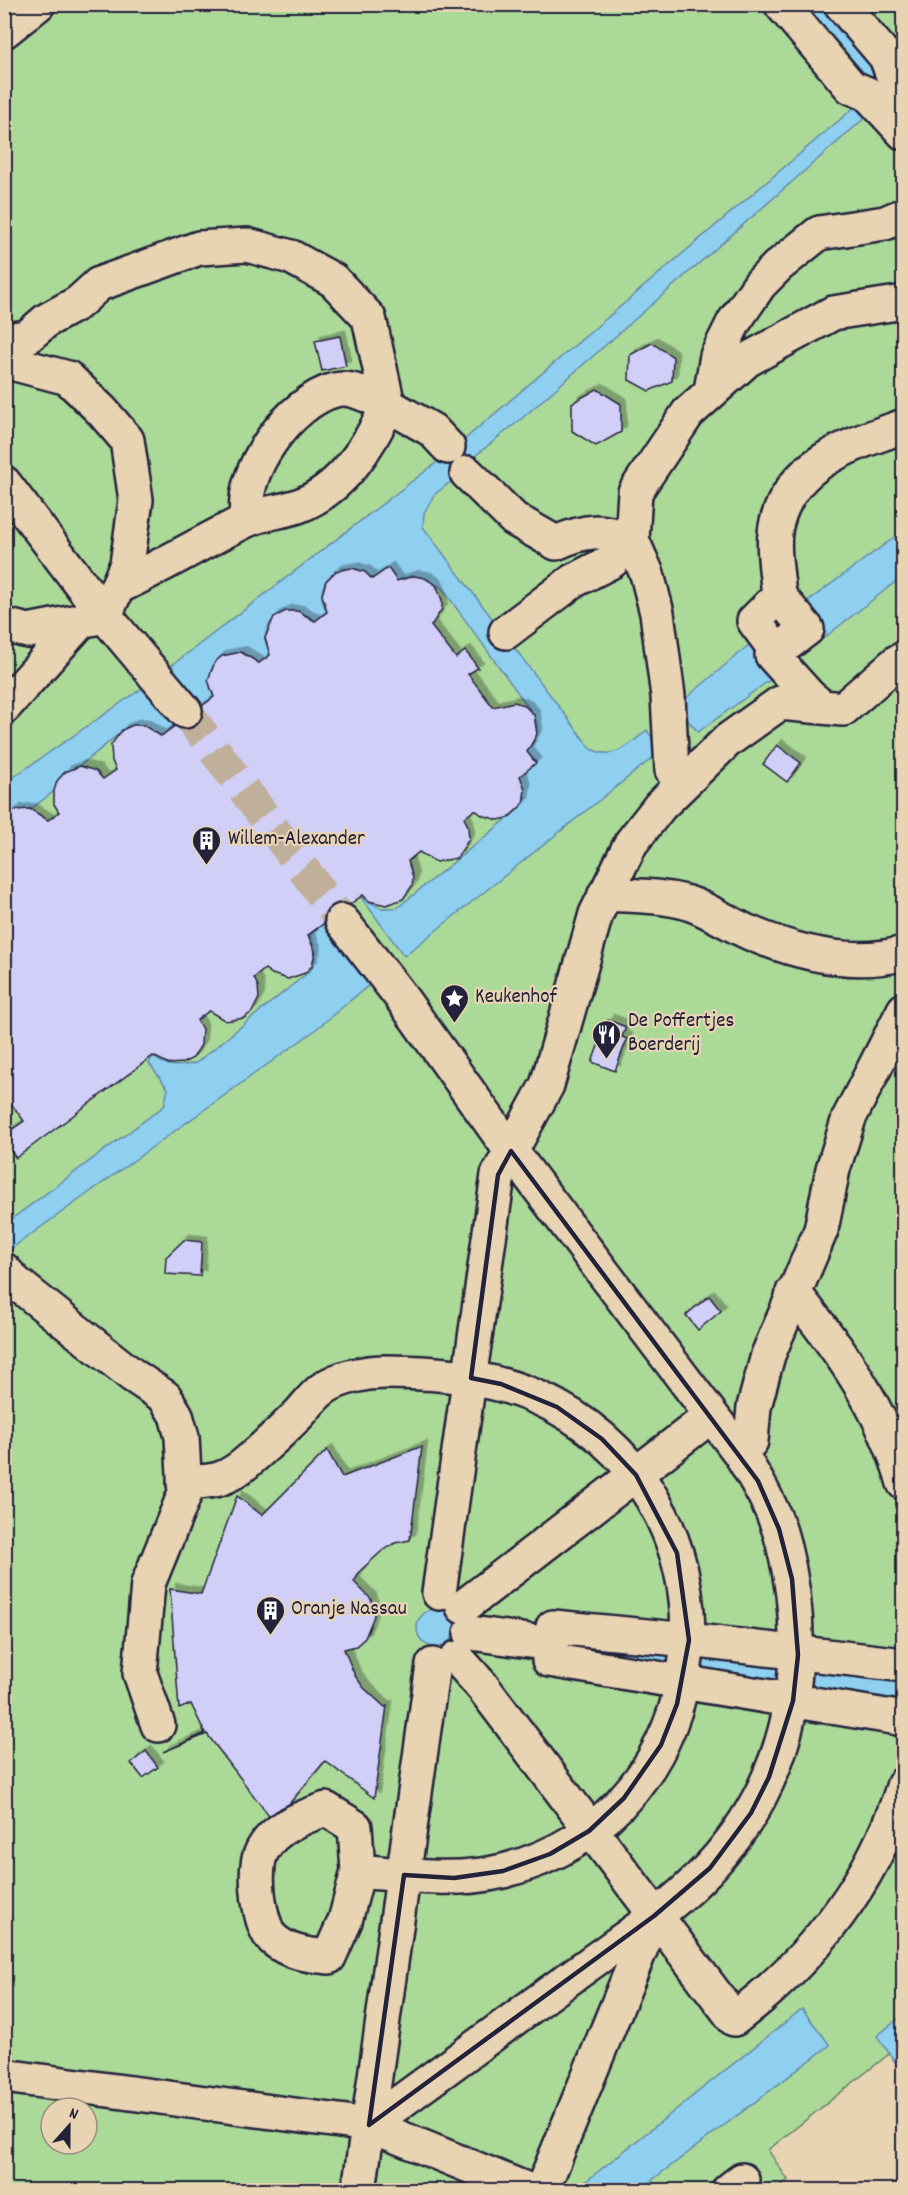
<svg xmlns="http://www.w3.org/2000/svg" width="908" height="2195" font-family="Dekko,sans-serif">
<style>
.green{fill:#abd998;stroke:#667e6a;stroke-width:1.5;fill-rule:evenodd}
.water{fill:#8fcff0;stroke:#638aa8;stroke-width:1.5}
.building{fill:#d1cff8;stroke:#22223b;stroke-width:1.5;filter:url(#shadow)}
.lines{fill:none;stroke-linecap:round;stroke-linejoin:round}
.minor-tunnel{stroke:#c0b09a;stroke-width:33;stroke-dasharray:33 16;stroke-linecap:butt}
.minor-casing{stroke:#22223b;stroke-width:38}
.minor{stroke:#e8d3b2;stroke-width:33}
.marked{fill:none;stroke:#22223b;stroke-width:4.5;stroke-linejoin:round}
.labels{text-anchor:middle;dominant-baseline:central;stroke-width:4.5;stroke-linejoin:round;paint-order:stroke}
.poi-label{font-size:21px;fill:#22223b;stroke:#e8d3b2;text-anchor:start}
</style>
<defs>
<filter id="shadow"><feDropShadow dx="5.5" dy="-5.5" stdDeviation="0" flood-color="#0004"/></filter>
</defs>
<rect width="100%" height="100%" fill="#e8d3b2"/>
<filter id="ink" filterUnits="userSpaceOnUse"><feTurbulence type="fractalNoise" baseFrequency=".0167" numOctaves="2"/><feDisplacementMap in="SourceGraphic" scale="12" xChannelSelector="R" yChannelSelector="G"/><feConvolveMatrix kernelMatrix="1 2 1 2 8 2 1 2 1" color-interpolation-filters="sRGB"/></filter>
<g filter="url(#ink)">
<path class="green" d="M5,5H903V2043L768,2150L788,2180L778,2188L780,2190H5ZM51,2108H87V2144H51Z"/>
<g class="water">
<path d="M805,5H817L894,93L903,105V118L882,103L520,420L470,460L458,476L434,495L424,513L423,527L591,749C615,761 629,745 647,730L661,751L404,956L361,897L381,908H397L518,810L525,797L520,776L536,763L526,752C537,740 540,730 534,715L442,588C425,580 417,571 397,581L388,568L372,579C345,554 309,579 327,612L315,621C295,603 269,610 265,638L270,655L259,663L241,653C215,653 202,673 214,697L161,736L143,725L127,727L80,766L65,772L57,781L54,791L31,809L16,810L5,818V783L141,689L445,456L877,88Z"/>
<path d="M903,531V576L778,674L698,732L684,716V700L751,643Z"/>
<path d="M326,921L370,984L314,1031L5,1253V1224L164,1106L168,1089L149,1063L153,1056C166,1068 179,1067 196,1063L311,970L316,952L310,935Z"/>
<circle cx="436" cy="1628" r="19"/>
<path d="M563,1641L676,1654L675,1666L562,1649Z"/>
<path d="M697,1657L784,1665L782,1684L694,1669Z"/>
<path d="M811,1669L903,1682V1701L807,1685Z"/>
<path d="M802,2009L830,2045L639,2190H575Z"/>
<path d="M903,2015V2066L900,2069L877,2036Z"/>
</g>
<g class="building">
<path d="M340,336L346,366L322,371L315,341Z"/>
<path d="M652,343L673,357L672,381L649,391L629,380L630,355Z"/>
<path d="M597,389L621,404V432L596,446L572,431V403Z"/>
<path d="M352,568L365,572L372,579L388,568L397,581L414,576L425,578L436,585L442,600V609L431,626L456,658L465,651L471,658L478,668L468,674L493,707L514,702L524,705L534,715L537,734L527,752L536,763L520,776L525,789L523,804L508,818L498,820L482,815L475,810L464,818L468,826L469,839L457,858L436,862L419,852L408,861L413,878L412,886L403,899L386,905L369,901L363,895L308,935L315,952L312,966L305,973L288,979L272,974L265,969L254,978L258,986L259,998L252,1012L244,1018L226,1021L209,1011L197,1020L202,1029L201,1045L193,1058L183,1063L169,1064L153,1056L16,1158L4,1142V1135L24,1121L10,1102L4,1106V819L16,810L30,809L48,820L59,812L54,804V791L57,781L65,772L80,766L96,771L103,779L116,770L112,761L111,745L122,730L133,725H143L161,736L214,697L208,680L215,662L222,656L241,652L259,663L270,655L265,638L274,617L286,611H298L315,621L327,612L322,595L326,581L336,571Z"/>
<path d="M777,745L801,763L787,782L763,764Z"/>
<path d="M608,1020L626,1027L622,1037L627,1039L615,1071L592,1062Z"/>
<path d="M184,1240L202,1242L200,1276L165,1274L166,1257Z"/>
<path d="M709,1296L721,1311L698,1330L686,1315Z"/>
<path d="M420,1447H422L410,1540L395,1543L382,1551L361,1570L354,1582L371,1599L374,1616L365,1638L356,1646L344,1649L355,1676L364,1688L385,1707L387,1706L374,1798L325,1761L268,1829L272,1820L207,1734L163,1752L205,1733L191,1704L179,1709L170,1589L201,1594L237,1496L262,1515L327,1450L342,1477Z"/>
<path d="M146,1751L158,1767L143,1778L131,1763Z"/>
</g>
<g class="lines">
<path class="minor-tunnel" d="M185,711L342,921"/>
<defs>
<g id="minor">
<path d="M781,4L851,87L868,94L904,133"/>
<path d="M841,4L886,57L892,73L904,88"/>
<path d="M4,31L38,4"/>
<path d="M4,340L27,337L47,320L78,303L99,284L199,248L247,245L291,257L333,280L369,318L388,405L432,430L448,447"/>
<path d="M4,361L68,378L102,411L127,440L136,500L127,564L105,616L28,631L4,625"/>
<path d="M711,391L717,356L734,322L760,284L778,266L819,233L885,223L904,215"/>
<path d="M467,473L514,519L556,543C587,529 600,529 632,540L612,561L573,581L506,632"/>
<path d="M4,483L105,616L185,711"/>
<path d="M118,587C161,567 202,542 245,521C260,513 281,512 298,506C343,489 369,446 388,405C373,399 353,385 335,390C291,401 237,473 248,519"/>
<path d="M777,652L807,629L779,596"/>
<path d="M820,705L809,696L772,655L777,652L754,621L779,596C777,573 771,544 777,522C793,461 851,445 904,426"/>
<path d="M4,707L81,621"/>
<path d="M680,785L672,770L668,696L657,613L647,574L632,540L635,492L688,413L747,360L833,313L904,302"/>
<path d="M605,894C632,896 661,895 688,903C710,910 729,924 750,933C797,953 854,967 904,953"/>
<path d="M342,921L398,993L511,1151L740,1453C757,1481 775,1510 783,1543C813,1659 793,1778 709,1868C671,1909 623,1939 578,1972C508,2023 439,2074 369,2125"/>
<path d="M4,1270L15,1282L132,1375L165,1397L176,1415L182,1437L185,1493L148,1584L140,1673L158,1725"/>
<path d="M793,1292C840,1349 884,1411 904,1483"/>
<path d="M740,1453L751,1441L754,1407L768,1355L821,1230L833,1169L849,1118L904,1010"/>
<path d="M184,1483C195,1482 209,1482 219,1479C232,1475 243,1466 253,1457C269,1443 285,1428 300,1413C307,1405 315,1394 324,1388C340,1377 366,1372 386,1372C444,1372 503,1378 555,1406C753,1513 724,1815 503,1871C455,1883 406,1875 358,1871L355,1827L326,1809C303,1817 274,1827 262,1851C252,1869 259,1926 273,1939C290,1954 309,1955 329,1957L345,1921L358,1871"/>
<path d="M439,1593L498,1175L547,1085L596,914L631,843L660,806L728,740L780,703L843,709L897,662L904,659"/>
<path d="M463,1607L711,1416"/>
<path d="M471,1633L551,1644"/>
<path d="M457,1658L482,1686L734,2019C813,1959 874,1881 904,1784"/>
<path d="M904,1665L689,1640L553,1627L549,1660L904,1719"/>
<path d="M4,2076L369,2125L528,2190"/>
<path d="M359,2190L433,1665"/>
<path d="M542,2190L654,1916"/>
<path d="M729,2190L742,2180"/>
</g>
</defs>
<use href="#minor" class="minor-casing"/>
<use href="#minor" class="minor"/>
</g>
</g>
<path class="marked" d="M511,1151L758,1481L779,1529L792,1579L798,1655L793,1701L769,1777L751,1813L710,1868L654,1916L369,2125L404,1875L454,1878L503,1871L550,1854L589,1831L624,1798L661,1745L677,1704L689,1640L677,1553L636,1475L602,1439L557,1407L501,1384L471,1378L498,1175Z"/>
<defs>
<symbol id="building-pin" viewBox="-11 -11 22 30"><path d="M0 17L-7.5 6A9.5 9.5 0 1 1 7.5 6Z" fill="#22223b" stroke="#e8d3b2"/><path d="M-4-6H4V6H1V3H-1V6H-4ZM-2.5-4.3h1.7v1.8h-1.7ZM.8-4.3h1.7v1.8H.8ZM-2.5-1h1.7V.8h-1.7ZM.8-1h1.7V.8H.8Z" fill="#fff"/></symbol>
<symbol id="sight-pin" viewBox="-11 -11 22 30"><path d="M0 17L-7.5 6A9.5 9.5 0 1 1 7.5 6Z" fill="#22223b" stroke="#e8d3b2"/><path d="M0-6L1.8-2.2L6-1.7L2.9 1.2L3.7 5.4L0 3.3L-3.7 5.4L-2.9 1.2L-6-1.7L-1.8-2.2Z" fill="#fff"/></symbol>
<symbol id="restaurant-pin" viewBox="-11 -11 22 30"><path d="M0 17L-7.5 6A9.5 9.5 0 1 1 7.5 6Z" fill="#22223b" stroke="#e8d3b2"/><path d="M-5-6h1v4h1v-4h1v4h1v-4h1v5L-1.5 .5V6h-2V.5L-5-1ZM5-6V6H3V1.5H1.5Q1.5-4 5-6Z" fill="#fff"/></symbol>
</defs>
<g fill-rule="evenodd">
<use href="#building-pin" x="190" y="824" width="33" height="45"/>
<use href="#sight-pin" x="438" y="982" width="33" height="45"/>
<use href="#restaurant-pin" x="590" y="1018" width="33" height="45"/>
<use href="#building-pin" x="254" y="1594" width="33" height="45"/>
</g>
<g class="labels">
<g class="poi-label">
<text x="228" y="840">Willem-Alexander</text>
<text x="475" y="998">Keukenhof</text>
<text x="628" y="1022">De Poffertjes<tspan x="628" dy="24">Boerderij</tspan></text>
<text x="291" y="1610">Oranje Nassau</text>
</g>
</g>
<rect width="908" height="2195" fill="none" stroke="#e8d3b2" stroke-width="24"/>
<rect x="12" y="12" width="884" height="2171" fill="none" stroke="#22223b" stroke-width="2" filter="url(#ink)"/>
<g transform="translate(69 2126) rotate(21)"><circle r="28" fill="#e8d3b2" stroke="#998c82" stroke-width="1.5"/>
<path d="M0-4.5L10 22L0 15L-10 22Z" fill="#22223b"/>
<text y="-9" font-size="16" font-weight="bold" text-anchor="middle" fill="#22223b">N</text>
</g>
</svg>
